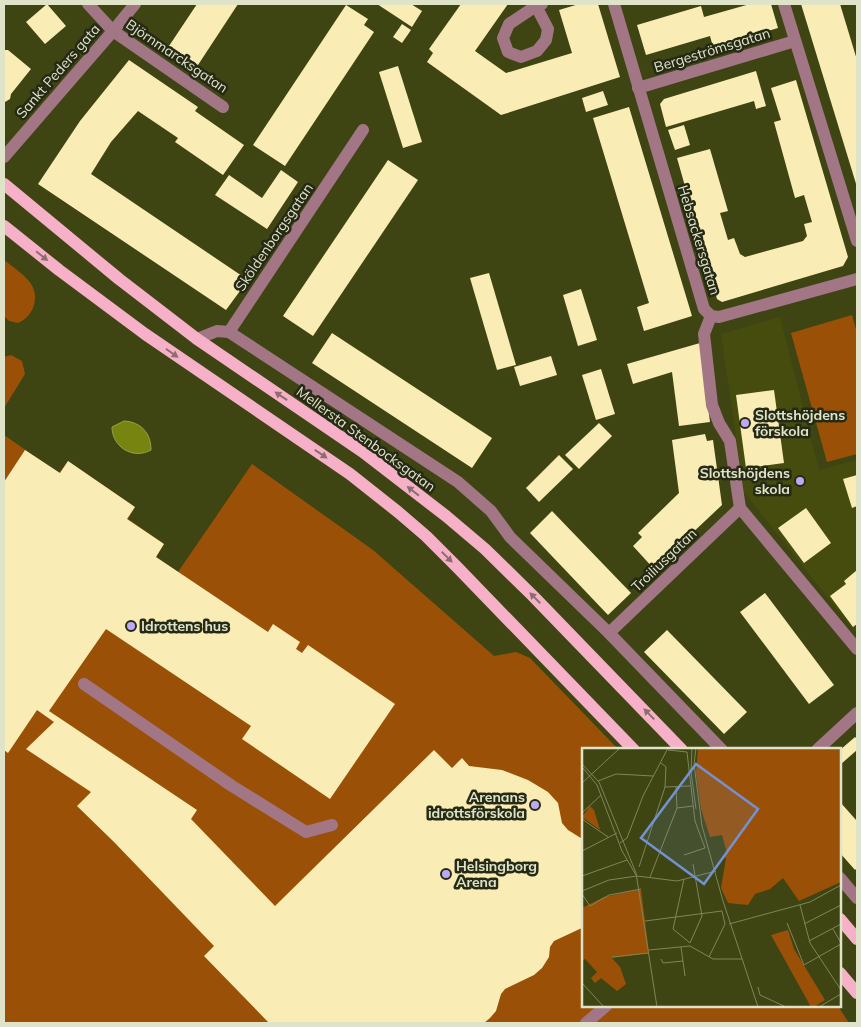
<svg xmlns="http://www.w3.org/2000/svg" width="861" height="1027" font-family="Mulish,sans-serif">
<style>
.built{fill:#454c0e}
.green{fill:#9a5107}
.water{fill:#77840f;stroke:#96a147}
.building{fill:#f9ecb4}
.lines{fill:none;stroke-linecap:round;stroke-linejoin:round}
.minor{stroke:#a27685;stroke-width:12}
.major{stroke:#f6b0c8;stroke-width:12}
.oneway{fill:#8e6d6e}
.poi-dot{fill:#bea9f5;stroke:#262a14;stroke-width:2}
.labels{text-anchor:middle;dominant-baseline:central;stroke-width:5;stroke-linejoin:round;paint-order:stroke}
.street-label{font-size:14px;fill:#dfe4c9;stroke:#262a14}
.poi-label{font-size:14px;font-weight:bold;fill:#dfe4c9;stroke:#262a14;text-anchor:start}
.inset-road{fill:none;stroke:#7e855b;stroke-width:1}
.view{fill:#7492d1;fill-opacity:0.15;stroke:#7492d1;stroke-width:2.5}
.inset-edge{fill:none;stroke:#dfe4c9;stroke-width:2.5}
</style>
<rect width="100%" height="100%" fill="#3e4512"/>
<path class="built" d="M780,317L819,470L857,460V630L855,632L744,492L721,334Z"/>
<g class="green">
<path d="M4,260C12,266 22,273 28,280C41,294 35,316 18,323L9,321L4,316Z"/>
<path d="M852,315L857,333V454L827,462L791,333Z"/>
<path d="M11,355L22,361L25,374L4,408V357Z"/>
<path d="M4,435L59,473L68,461L135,507L128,519L163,543L156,557L178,572L252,464L373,550L494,656L516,652L530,658L618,749L584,750V1006H838L849,1023H4Z"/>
</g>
<path class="water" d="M124,421C141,422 151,433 151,450C133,460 112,447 112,427Z"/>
<g class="building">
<path d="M47,4L66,26L45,44L26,22Z"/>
<path d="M197,4H238L198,65L169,46Z"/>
<path d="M377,4H411L422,11L412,27Z"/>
<path d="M461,4H508L475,51L506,73L572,53L559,10L579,4H598L620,77L501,115L427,62L433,53L429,49Z"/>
<path d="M750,4H771L778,28L713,47L710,36L646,55L637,25L701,6L704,17Z"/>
<path d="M801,4H840L857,60V187Z"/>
<path d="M346,5L368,19L364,25L374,32L285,166L253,145Z"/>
<path d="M402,24L411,30L402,43L393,37Z"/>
<path d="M4,50H8L31,69L11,94L10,99L5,102Z"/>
<path d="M129,60L198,107L195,111L244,145L223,175L175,142L178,138L138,111L111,142L91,174L248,280L226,310L38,184L80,121Z"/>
<path d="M398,66L422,142L403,148L379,72Z"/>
<path d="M756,71L766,106L756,109L754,101L666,127L660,104L664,99Z"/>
<path d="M796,80L848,257L843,266L722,302L717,299L677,158L710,149L728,211L720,213L728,240L734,238L740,254L745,257L803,241L807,236L804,224L812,222L804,195L795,198L774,122L781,120L771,88Z"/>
<path d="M603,91L608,105L586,112L582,98Z"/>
<path d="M629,107L692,316L644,331L637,307L649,303L593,118Z"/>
<path d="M684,125L690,145L675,150L668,130Z"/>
<path d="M388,160L418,180L313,336L283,316Z"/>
<path d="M281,170L298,182L267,229L215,195L229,175L262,198Z"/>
<path d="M489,273L516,365L497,370L470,278Z"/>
<path d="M581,289L597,340L578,346L563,295Z"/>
<path d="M332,333L492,438L472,468L312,363Z"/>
<path d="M700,343L710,422L679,426L672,372L633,384L627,364Z"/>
<path d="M551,356L557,375L520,386L514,367Z"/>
<path d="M601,369L615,414L596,420L582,375Z"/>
<path d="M774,390L784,463L746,468L736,395Z"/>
<path d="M599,423L612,436L579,469L565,455Z"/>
<path d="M705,434L707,441L713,440L722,505L654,569L633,546L642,537L638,533L679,493L672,440Z"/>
<path d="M25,450L60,473L68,461L135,507L127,519L164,544L156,557L268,632L273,624L300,642L296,649L302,653L308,645L395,704L330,799L242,739L251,726L106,629L49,711L197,810L191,819L275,906L434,750L452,768L462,758L469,766L502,770L528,780L548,792L558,803L562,823L568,830L584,840V927L554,941L550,947L549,957L542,968L534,975L505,989L501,994L496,1011L490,1018L484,1023H269L204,956L214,946L114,842L77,806L91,792L26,749L54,722L37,710L8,753L4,750V482Z"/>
<path d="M559,455L573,469L539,502L526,488Z"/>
<path d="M857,475V506L852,508L843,479Z"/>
<path d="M806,508L831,543L804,563L778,528Z"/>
<path d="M552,511L631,593L608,615L530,533Z"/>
<path d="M857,570V624L853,627L830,596L846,584L844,581Z"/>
<path d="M765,593L834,685L809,704L740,612Z"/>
<path d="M667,630L747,712L724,734L644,652Z"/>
<path d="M855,737L857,739V750L841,764L840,763V750Z"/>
<path d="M840,802L857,821V868L855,870L840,853Z"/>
</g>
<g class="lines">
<g class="minor">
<path d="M88,4L113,31L223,107"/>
<path d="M614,4L704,309L711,316L704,334L712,405L719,423L730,441L740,508L857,649"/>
<path d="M784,4L857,241"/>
<path d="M536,6L548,29L546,40L537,51L521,57L508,52L503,38L509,24L536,6L542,4"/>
<path d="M638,88L795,41"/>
<path d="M4,157L113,31L135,4"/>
<path d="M711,316L719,317L857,279"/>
<path d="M229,332L363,130"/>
<path d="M197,339L217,331L229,332L458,482L491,511L510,537L609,633L722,750"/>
<path d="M609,633L740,508"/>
<path d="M84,684L232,786L306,832L332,825"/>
<path d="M817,750L857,713"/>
<path d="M840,878L857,898"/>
<path d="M586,1023L606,1006"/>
</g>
<g class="major">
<path d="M4,184L119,279L197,339L363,452L446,516L485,549L533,596L682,750"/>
<path d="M4,226L59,270L145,334L350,474L398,512L426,536L458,568L634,750"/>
<path d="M840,919L857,939"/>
<path d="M840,973L857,993"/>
</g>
</g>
<defs><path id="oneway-solid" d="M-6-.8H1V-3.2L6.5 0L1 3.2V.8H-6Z" transform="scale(1.25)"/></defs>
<g class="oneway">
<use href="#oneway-solid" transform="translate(42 256) rotate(39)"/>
<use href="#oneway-solid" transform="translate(172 353) rotate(35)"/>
<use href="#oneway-solid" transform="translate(281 396) rotate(-146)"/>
<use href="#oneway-solid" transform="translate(321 454) rotate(34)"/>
<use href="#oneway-solid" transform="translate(413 491) rotate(-142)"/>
<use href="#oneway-solid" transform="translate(447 557) rotate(45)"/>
<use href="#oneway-solid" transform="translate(535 598) rotate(-135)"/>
<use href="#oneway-solid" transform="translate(649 714) rotate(-134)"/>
</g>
<g class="poi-dot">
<circle cx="745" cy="423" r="5"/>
<circle cx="800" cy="481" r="5"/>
<circle cx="131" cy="626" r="5"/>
<circle cx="535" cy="805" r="5"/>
<circle cx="446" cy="874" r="5"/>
</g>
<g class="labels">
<g class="street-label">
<text transform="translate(712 50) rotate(-17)">Bergeströmsgatan</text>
<text transform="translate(177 56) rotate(34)">Björnmarcksgatan</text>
<text transform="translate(58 71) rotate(-49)">Sankt Peders gata</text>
<text transform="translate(274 237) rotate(-56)">Sköldenborgsgatan</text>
<text transform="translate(699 240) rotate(73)">Hebsackersgatan</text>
<text transform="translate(366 439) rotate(36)">Mellersta Stenbocksgatan</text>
<text transform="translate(664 560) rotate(-44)">Troiliusgatan</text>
</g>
<g class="poi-label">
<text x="755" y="415">Slottshöjdens<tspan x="755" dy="16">förskola</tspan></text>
<text x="790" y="473" text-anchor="end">Slottshöjdens<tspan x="790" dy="16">skola</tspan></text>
<text x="141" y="626">Idrottens hus</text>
<text x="525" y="797" text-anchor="end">Arenans<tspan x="525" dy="16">idrottsförskola</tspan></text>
<text x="456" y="866">Helsingborg<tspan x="456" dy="16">Arena</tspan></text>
</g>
</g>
<g transform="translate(582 748)">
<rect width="259" height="259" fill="#3e4512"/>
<path d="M116,0H259V134L217,153L201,130L188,141L173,146L166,157L146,155L139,140L144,110L140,108L145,105L140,87L128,89L119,61L114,25ZM8,58L12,62L18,82L0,69ZM59,141L67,205L30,210L38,219L44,236L35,243L19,230L13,235L9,230L15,224L3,211L0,212V160L22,149ZM206,182L212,201L243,252L232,259H229L189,187Z" fill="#9a5107"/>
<path class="inset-road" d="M110,0L109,24L114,61M114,0L112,16L120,78L141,153L176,259M86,2L105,4L113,73L123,100M0,16L17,34L54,125L75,259M0,19L15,37L40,103L54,127M16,33L34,26L71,28M0,35L38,0M83,39L108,38M95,60L111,58M0,65L19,47M0,71L26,89M38,95L45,90L61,48L86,0M0,103L35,85M102,107L123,100M57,119L83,39L84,19L79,15M0,128L45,112M68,129L95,60L94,39M102,131L91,181L108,195L120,168L111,116M0,143L27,132L55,128L95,133L134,123M0,146L8,158L27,147L59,141M218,157L228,195L259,242M63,173L140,163L143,176L127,209M205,175L222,217L259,196M147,176L228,154L259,137M222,176L259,157M251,181L259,195M227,193L259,176M99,199L103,228M67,202L108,198L131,211H160M30,209L67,205M79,211L81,215L101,213M0,235L22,259M176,239L178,247L204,259M237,259L259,246"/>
<path class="view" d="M114,16L176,61L122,136L59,90Z"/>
<rect width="259" height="259" class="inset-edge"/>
</g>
<rect width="861" height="1027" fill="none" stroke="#dfe4c9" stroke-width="10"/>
</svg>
